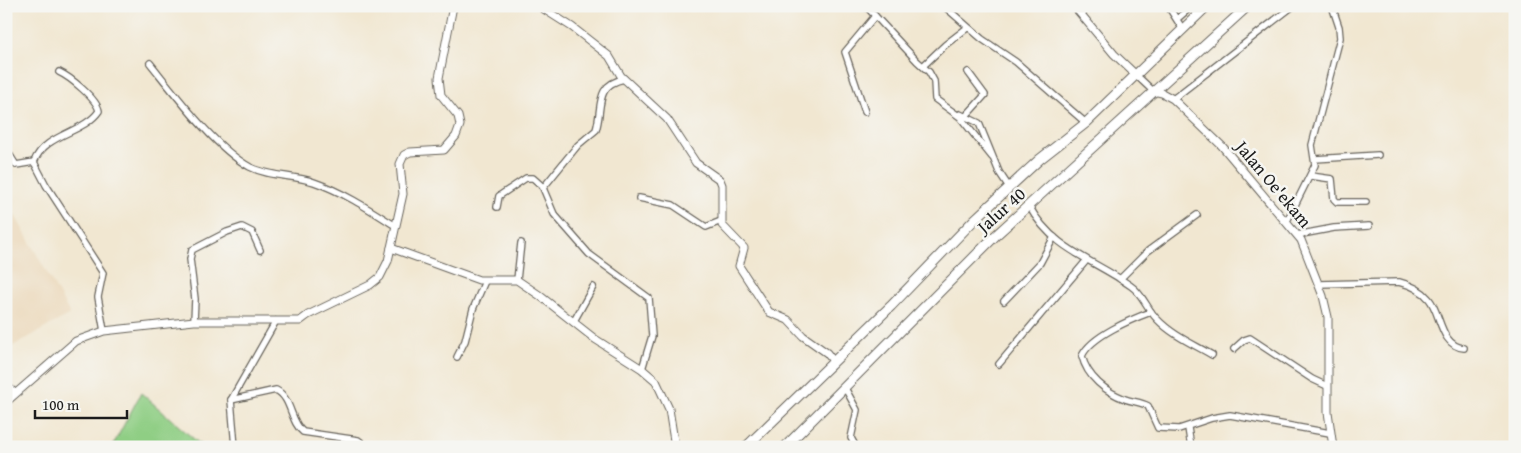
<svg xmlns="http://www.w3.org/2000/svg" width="1521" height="453" font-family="'Gentium Book Plus',serif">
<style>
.built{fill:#ebd8ba}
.green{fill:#8fce84;stroke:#567550}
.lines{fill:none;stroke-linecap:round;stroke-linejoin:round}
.minor-casing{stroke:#67635b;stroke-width:8}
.tertiary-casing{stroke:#67635b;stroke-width:9}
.trunk-casing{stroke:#67635b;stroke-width:11}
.minor{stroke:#fff;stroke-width:5.5}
.tertiary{stroke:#fff;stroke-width:7}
.trunk{stroke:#fff;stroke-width:9}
.labels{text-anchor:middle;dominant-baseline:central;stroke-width:5;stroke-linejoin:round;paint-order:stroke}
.street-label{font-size:18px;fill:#1c1c1c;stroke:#f6f6f2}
</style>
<rect width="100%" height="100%" fill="#f6f6f2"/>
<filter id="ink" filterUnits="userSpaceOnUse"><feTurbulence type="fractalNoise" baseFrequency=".02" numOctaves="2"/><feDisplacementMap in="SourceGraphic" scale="10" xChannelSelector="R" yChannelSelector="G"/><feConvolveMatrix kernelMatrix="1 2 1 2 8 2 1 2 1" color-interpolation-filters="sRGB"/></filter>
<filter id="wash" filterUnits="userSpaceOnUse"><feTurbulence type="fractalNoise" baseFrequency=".0096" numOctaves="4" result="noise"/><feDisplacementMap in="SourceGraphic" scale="20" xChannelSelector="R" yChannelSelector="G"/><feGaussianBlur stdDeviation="1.12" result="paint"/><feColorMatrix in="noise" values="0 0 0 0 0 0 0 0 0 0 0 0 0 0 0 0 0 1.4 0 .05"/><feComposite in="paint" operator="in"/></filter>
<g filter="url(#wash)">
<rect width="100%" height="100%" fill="#f1e7d1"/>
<path class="built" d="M6,199L70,314L6,350Z"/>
<path class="green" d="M141,393L203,447H112Z"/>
</g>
<g filter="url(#ink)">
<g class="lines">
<defs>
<g id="minor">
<path d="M866,6L917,61L929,72L934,81L935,99L960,117L992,157"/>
<path d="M944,6L982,39L1016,62L1086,123"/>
<path d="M1168,6L1182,28"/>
<path d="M1177,19L1192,6"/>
<path d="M150,63C175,94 216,149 250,167C270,177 293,175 314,182C343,192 369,209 394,225"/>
<path d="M923,66L945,45L967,28"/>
<path d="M1135,74L1153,91"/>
<path d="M624,79C594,85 603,108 596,130L578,145L543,188L554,214L589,254L649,298L652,336L642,369"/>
<path d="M1173,99L1293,6"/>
<path d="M865,112L845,52L875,16"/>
<path d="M960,114L979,123L999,172L1009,187"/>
<path d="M965,117L985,95L968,72"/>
<path d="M6,149L16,165L34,162L46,185L103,273L98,297L104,331"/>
<path d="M1315,159L1378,155"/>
<path d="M34,162C45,133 83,134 99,111C97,99 70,77 59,72"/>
<path d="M1311,176L1332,179L1334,199L1337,202H1366"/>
<path d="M639,198L673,205L706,227L721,221"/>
<path d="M1029,206C1053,250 1093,259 1131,286C1143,294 1147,309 1157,319C1172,335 1193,344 1212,355"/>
<path d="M497,207L499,196L526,178H533L543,187"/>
<path d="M1287,221L1315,165L1312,145L1340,38L1339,27L1332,6"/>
<path d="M1297,235L1334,228L1369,226"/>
<path d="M1120,279L1148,251L1197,215"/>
<path d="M517,280L521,243"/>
<path d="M1319,284L1399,282C1411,285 1421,289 1429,299C1441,313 1440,346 1464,348"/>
<path d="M1004,301L1040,263L1054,237"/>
<path d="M1151,312C1132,319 1091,336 1082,356C1087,377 1106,392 1125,399C1133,402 1141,402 1148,406L1158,428L1179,429L1212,418L1230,415L1330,433"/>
<path d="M194,321L195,299L190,259L192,250L227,232L242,227L252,232L260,250"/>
<path d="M574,321L593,287"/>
<path d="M1234,349L1244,340L1250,338L1312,379L1327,386"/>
<path d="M457,357L465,341L473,309L485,281"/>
<path d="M999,364L1086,261"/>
<path d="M6,385L16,393"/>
<path d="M845,388L857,410L851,438L856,447"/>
<path d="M231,400L276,390C292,398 290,422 303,432L358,440L367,447"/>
<path d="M1188,428L1191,447"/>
<path d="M235,447L231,400L276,321"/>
</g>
<g id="tertiary">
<path d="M539,6L572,27L609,56L621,76L667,119L696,163L720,180L722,185V225L744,248L739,266L769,312L788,320L803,336L827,353L833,361"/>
<path d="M1074,6L1114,54L1135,74"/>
<path d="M1153,91L1162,93L1173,99L1222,146L1301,240L1323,296L1328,317V412L1333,447"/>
<path d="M391,248L479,280H517L539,295L595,339L642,369L656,381L669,409L675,447"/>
<path d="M6,402L76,341L104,331L194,321H300L308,315L370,285L380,277L388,261L403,194L400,164L404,155L410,152L444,150L456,136L460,125L458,116L441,95L439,78L453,6"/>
</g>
<g id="trunk">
<path d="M746,447L891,306L974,220L1040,159L1086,123L1207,6"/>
<path d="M785,447L995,236L1248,6"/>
</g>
</defs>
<use href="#minor" class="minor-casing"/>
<use href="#tertiary" class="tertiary-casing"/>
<use href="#trunk" class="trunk-casing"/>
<use href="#minor" class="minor"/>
<use href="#tertiary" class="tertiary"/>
<use href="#trunk" class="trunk"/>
</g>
</g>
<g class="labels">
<g class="street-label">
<text transform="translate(1274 184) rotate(50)">Jalan Oe'ekam</text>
<text transform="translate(1001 210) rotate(-42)">Jalur 40</text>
</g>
</g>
<rect width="1521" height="453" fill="none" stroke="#f6f6f2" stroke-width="25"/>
<path d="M35 410v8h92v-8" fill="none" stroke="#1c1c1c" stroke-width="2.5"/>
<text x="42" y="410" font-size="15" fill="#1c1c1c" stroke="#f6f6f2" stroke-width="4" paint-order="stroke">100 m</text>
</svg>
